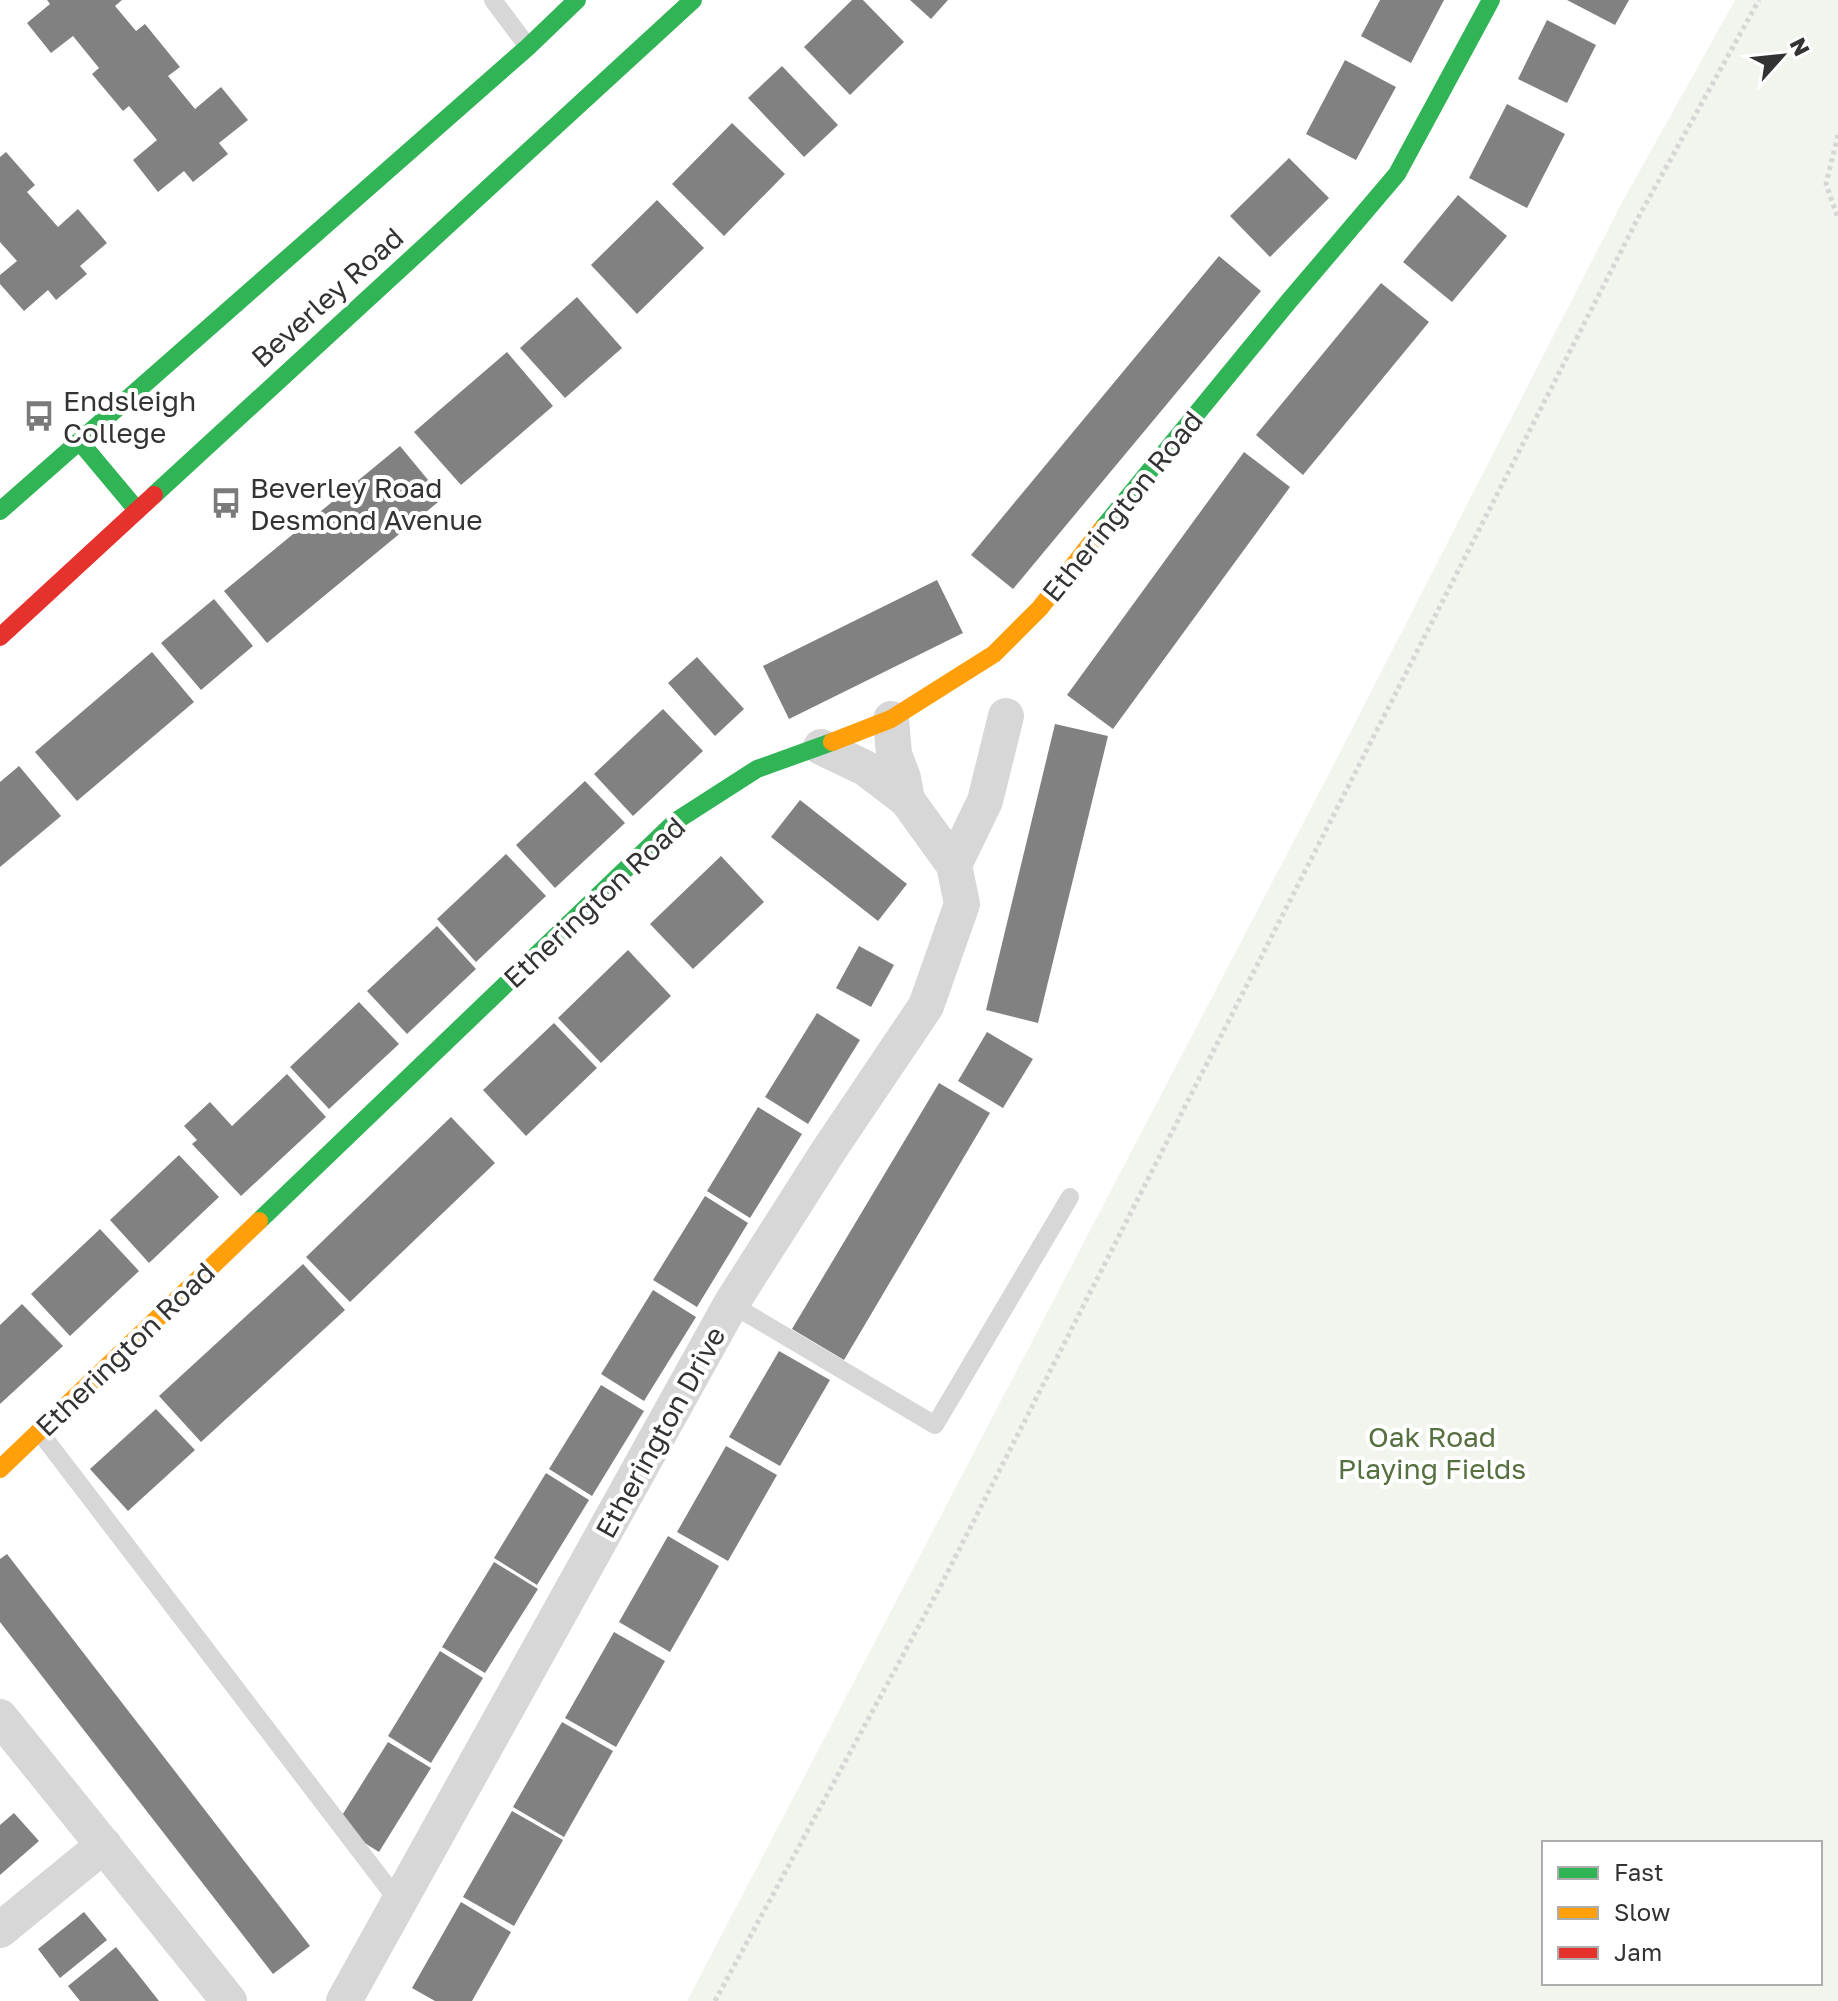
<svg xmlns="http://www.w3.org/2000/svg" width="1838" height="2001" font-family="'Golos Text',sans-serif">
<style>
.green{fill:#f1f5ed;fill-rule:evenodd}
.building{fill:#818181}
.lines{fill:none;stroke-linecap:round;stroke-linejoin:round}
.path{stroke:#d6d6d6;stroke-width:5;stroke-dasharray:4 4;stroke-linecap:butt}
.lane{stroke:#d7d7d7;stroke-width:18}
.street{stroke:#d7d7d7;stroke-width:36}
.fast{stroke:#30b455;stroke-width:18}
.slow{stroke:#ff9f0a;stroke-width:18}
.jam{stroke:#e5322d;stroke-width:18}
.labels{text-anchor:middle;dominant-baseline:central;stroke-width:8;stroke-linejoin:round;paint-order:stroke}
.street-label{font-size:28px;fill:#333;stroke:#fff}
.poi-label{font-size:28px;fill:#333;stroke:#fff;text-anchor:start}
.park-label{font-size:28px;fill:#56703f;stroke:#fff}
</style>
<rect width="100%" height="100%" fill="#fff"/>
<path class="green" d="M1735,0H1838V2001H687L1333,766L1619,208ZM1544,1843H1820V1983H1544Z"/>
<g class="building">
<path d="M47,0H122L115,6L136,31L145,24L180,67L168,76L195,109L221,87L248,120L219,143L228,154L193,182L184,171L158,192L133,160L157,140L129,106L123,111L92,74L99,68L73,36L51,53L27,23L50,4Z"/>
<path d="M852,0H863L904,42L850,95L804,47Z"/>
<path d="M910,0H948L931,19Z"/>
<path d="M1380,0H1444L1411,63L1361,36Z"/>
<path d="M1567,0H1629L1615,25Z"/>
<path d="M1547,20L1596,45L1567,103L1518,79Z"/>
<path d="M1345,60L1396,87L1356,160L1306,134Z"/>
<path d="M782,66L838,125L804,157L748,98Z"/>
<path d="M1507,104L1565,134L1527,208L1469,178Z"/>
<path d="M732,123L785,174L724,236L672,184Z"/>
<path d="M6,152L35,185L27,192L58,227L78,209L107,243L80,266L87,274L56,300L48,290L24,311L0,284V275L17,261L0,242V157Z"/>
<path d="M1289,158L1329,198L1270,257L1230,216Z"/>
<path d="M1458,195L1507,236L1452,302L1403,262Z"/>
<path d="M657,200L704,248L637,314L591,265Z"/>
<path d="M1219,256L1261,291L1013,589L971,555Z"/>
<path d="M1381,283L1429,322L1303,475L1256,435Z"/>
<path d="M577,297L622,348L565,398L520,348Z"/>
<path d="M507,352L553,406L461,485L414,432Z"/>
<path d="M400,446L443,498L267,643L224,591Z"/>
<path d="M1244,452L1290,487L1113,729L1067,695Z"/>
<path d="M937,580L963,633L789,719L763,666Z"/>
<path d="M214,599L253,646L201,690L161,643Z"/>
<path d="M152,652L194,702L77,801L35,752Z"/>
<path d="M697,657L744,709L715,736L668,683Z"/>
<path d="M663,709L703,751L633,816L594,774Z"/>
<path d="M1055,724L1108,736L1038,1023L986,1010Z"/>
<path d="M19,766L61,816L0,867V782Z"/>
<path d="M585,781L625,823L555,888L516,845Z"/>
<path d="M800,800L907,884L878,921L771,837Z"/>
<path d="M506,854L546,896L476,962L437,919Z"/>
<path d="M721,856L764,902L693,969L650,924Z"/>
<path d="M437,926L476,969L407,1034L367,991Z"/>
<path d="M859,946L894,965L871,1007L836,988Z"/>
<path d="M628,950L671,996L601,1063L558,1018Z"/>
<path d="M359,1002L399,1044L329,1109L290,1067Z"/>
<path d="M817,1013L860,1040L808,1124L765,1097Z"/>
<path d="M554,1023L597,1068L526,1136L483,1090Z"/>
<path d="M987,1032L1033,1059L1003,1108L958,1081Z"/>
<path d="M287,1074L326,1117L241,1196L192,1144L197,1140L184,1126L210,1102L232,1126Z"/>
<path d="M939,1083L990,1113L844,1360L792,1329Z"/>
<path d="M758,1107L802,1134L750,1218L707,1191Z"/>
<path d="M451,1117L495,1163L350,1302L306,1257Z"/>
<path d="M179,1155L219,1197L149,1263L110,1220Z"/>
<path d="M705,1196L748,1223L697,1307L653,1280Z"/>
<path d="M100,1229L139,1271L70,1336L31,1294Z"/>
<path d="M303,1264L345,1310L201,1442L159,1396Z"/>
<path d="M653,1290L696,1317L644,1401L601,1374Z"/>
<path d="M22,1304L63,1346L0,1404V1325Z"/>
<path d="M779,1351L830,1380L780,1466L729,1437Z"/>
<path d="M601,1385L644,1411L592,1496L549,1469Z"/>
<path d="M156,1409L195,1450L128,1511L90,1469Z"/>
<path d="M726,1446L777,1475L728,1561L677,1532Z"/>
<path d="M546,1473L589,1500L537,1585L494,1558Z"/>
<path d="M668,1536L719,1566L670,1652L619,1622Z"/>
<path d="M7,1554L310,1946L273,1974L0,1622V1559Z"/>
<path d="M494,1562L538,1589L485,1673L442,1647Z"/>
<path d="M614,1632L665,1661L616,1747L565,1718Z"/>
<path d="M440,1651L483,1678L431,1763L388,1736Z"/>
<path d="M562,1722L613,1751L564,1837L513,1807Z"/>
<path d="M388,1742L431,1768L379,1852L336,1825Z"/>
<path d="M512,1811L563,1840L514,1926L463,1897Z"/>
<path d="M14,1813L39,1841L0,1875V1825Z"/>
<path d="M461,1902L511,1932L472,2001H435L412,1988Z"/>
<path d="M84,1912L107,1940L60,1978L38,1949Z"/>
<path d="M116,1947L137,1973L159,2001H80L68,1986Z"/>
</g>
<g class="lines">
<g class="path">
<path d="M1838,135L1826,184L1838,218"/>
<path d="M715,2001L940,1587L1638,218L1759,0"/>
</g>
<g class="lane">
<path d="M493,0L528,47"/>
<path d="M731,1304L935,1425L1070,1197"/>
<path d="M39,1431L399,1902"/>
</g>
<g class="street">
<path d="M891,719L894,754L903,778L907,800"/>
<path d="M954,865L985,801L1006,716"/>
<path d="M0,1717L229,2001"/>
<path d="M0,1930L104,1845"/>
<path d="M344,2001L731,1304L829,1150L926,1006L962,904L954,865L907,800L865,768L821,747"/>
</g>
<g class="fast">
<path d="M80,442L137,510"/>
<path d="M154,495L693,0"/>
<path d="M0,511L528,47L577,0"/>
<path d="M1102,529L1289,301L1397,174L1491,0"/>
<path d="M259,1221L676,821L757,769L832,742"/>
</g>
<g class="slow">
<path d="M832,742L891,719L994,654L1040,608L1102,529"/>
<path d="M0,1469L259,1221"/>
</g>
<path class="jam" d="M0,637L154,495"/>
</g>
<defs>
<symbol id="bus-bare" viewBox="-9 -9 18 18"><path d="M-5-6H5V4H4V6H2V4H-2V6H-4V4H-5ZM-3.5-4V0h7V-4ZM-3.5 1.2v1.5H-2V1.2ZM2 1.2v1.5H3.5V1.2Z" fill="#7a7a7a" stroke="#fff" stroke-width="2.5" paint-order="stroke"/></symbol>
</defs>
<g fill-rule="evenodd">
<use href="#bus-bare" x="17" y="394" width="44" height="44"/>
<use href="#bus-bare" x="204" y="481" width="44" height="44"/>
</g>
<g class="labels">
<g class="street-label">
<text transform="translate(327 297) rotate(-42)">Beverley Road</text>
<text transform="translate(1122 506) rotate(-51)">Etherington Road</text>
<text transform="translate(594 902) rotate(-43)">Etherington Road</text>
<text transform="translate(125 1349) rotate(-44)">Etherington Road</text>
<text transform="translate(660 1432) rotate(-61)">Etherington Drive</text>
</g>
<g class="poi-label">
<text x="63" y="400">Endsleigh<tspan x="63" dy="32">College</tspan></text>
<text x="250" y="487">Beverley Road<tspan x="250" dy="32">Desmond Avenue</tspan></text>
</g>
<g class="park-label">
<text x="1432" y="1436">Oak Road<tspan x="1432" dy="32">Playing Fields</tspan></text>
</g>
</g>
<rect x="1542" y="1841" width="280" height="144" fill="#ffffff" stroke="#adadad" stroke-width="2"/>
<rect x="1558" y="1867" width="40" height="12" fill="#30b455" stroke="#adadad" stroke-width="2"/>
<text x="1614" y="1881" font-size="24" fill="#333333">Fast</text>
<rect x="1558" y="1907" width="40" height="12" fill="#ff9f0a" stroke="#adadad" stroke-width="2"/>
<text x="1614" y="1921" font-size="24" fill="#333333">Slow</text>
<rect x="1558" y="1947" width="40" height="12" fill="#e5322d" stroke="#adadad" stroke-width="2"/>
<text x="1614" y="1961" font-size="24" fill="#333333">Jam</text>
<g transform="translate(1782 56) rotate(63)" stroke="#ffffff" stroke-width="6" paint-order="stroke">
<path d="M0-6L14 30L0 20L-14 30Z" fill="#333333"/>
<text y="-12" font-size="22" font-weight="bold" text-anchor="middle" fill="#333333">N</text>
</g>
</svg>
